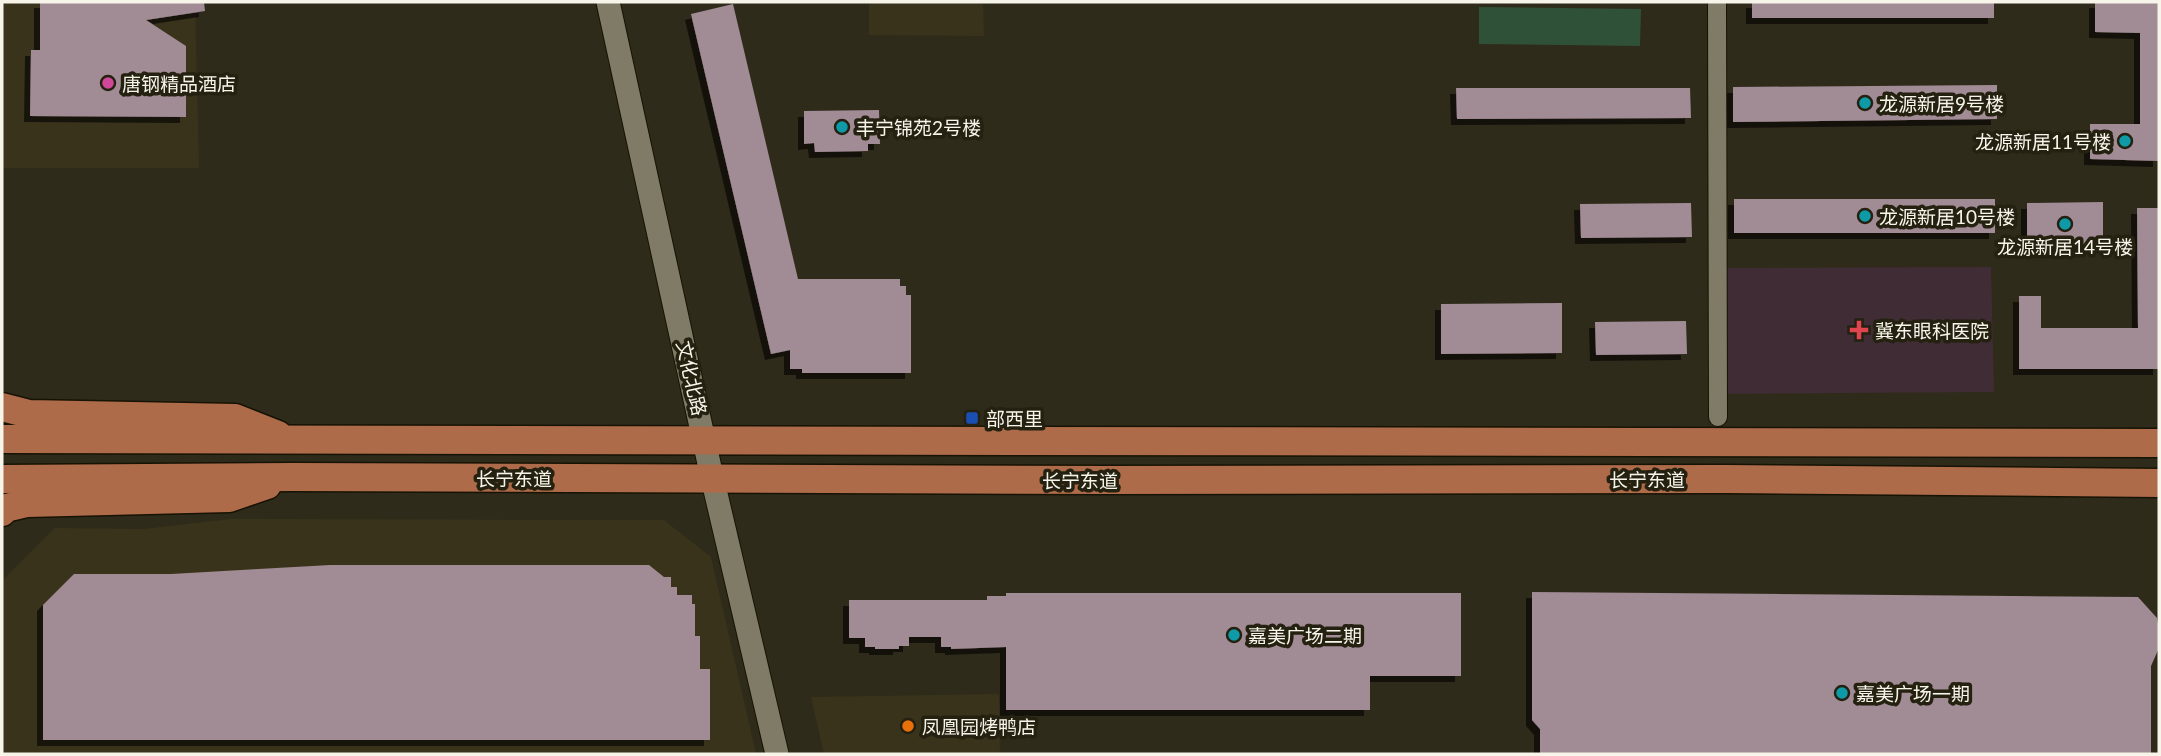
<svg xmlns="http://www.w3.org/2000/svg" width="2161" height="756" font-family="Lato,'Noto Sans SC',sans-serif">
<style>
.built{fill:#39331b}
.medical{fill:#3f2c34}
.green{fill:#2f5138}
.building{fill:#a18b95;filter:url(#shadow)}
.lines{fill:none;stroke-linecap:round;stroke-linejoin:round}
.minor-casing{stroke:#171304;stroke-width:20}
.tertiary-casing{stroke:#171304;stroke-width:25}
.primary-casing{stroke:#171304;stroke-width:31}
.minor{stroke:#807b67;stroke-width:18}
.tertiary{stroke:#807b67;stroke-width:23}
.primary{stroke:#ad6b49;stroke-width:28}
.hotel-dot{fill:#d1479c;stroke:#252110;stroke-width:2.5}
.culture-dot{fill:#0f9aa8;stroke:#252110;stroke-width:2.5}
.health-dot{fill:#e0444e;stroke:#252110;stroke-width:2.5}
.transit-dot{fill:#1a4fb4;stroke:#252110;stroke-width:2.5}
.food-dot{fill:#e8710a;stroke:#252110;stroke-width:2.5}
.labels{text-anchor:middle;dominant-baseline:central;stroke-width:7;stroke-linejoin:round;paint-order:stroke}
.poi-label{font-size:19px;fill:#f7f4e9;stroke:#252110;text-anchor:start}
.street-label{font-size:19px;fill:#f7f4e9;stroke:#252110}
</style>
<defs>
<filter id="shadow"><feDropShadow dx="-6" dy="6" stdDeviation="0" flood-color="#0009"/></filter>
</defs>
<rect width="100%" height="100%" fill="#2f2b1a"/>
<g class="built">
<path d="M2,2H195L199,168H2Z"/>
<path d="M869,2H983L984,36L869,35Z"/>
<path d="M231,519L664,520L711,557L756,754H2V581L55,528L144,529Z"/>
<path d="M999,694L1000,754H824L811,697Z"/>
</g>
<path class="medical" d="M1991,267L1994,392L1727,394L1724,268Z"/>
<path class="green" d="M1479,7L1641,9L1640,46L1479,44Z"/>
<g class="building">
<path d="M40,2H204L205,11L146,20L186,46V117L30,116L31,50H40Z"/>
<rect x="1752" y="2" width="242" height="16"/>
<path d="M2095,2H2159V161L2090,159V124H2140V33L2095,32Z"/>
<path d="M733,4L798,279H900V286H906V295H911V373H802V369H790V350L771,354L691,14Z"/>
<path d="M1997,85V119L1733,122V87Z"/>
<path d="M1456,88H1690L1691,118L1457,119Z"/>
<path d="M879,110L880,144H868V151L815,152L814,143L804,144V111Z"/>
<rect x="1734" y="199" width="261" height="34"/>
<path d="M2103,202V246H2027V203Z"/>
<path d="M1691,203L1692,237L1581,238L1580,204Z"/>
<path d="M2137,208H2159V369H2019V296H2041V328H2138Z"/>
<path d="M1562,303V353L1441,354V304Z"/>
<path d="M1686,321L1687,354L1596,355L1595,322Z"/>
<path d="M330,565H649L664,577H671V587H677V595H692V604H695V636H700V669H710V740H43V605L74,574H171Z"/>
<path d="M1532,592L2138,597L2157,618L2159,630V648L2151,666V754H1540V729L1532,720Z"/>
<path d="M1006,593H1461V676H1370V710H1006V647L951,649V647H941V637H909V646H899V649H875V647H865V638H849V600H987V596H1006Z"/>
</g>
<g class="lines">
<defs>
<path id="minor" d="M1717,2L1718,417"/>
<path id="tertiary" d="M608,2L712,477L777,754"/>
<g id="primary">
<path d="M2,407L29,414L235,418L278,435"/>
<path d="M2,439L2159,443"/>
<path d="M2,479L292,477L1106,480L1726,479L2159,483"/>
<path d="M2,512L6,508L27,503L229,498L267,485"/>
</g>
</defs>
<use href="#minor" class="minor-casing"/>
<use href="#tertiary" class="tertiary-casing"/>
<use href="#primary" class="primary-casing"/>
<use href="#minor" class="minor"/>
<use href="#tertiary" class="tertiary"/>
<use href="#primary" class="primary"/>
</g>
<circle class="hotel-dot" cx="108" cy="83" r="7"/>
<g class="culture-dot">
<circle cx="1865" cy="103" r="7"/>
<circle cx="842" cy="127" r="7"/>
<circle cx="2125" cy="141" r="7"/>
<circle cx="1865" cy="216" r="7"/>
<circle cx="2065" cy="224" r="7"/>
<circle cx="1234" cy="635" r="7"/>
<circle cx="1842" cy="693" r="7"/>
</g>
<path class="health-dot" d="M1855.5 319.5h7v7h7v7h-7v7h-7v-7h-7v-7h7z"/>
<rect class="transit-dot" x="965" y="411" width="14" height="14" rx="3.5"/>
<circle class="food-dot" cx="908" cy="726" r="7"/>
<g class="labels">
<g class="poi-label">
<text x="122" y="83">唐钢精品酒店</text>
<text x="1879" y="103">龙源新居9号楼</text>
<text x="856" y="127">丰宁锦苑2号楼</text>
<text x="2111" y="141" text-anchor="end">龙源新居11号楼</text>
<text x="1879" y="216">龙源新居10号楼</text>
<text x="2065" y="246" text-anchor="middle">龙源新居14号楼</text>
<text x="1875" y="330">冀东眼科医院</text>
<text x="986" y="418">部西里</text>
<text x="1248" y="635">嘉美广场二期</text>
<text x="1856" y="693">嘉美广场一期</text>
<text x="922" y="726">凤凰园烤鸭店</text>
</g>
<g class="street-label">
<text transform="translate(692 378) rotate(77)">文化北路</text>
<text x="514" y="478">长宁东道</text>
<text x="1647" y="479">长宁东道</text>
<text x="1080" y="480">长宁东道</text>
</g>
</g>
<rect width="2161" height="756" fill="none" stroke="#f7f4e9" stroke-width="7"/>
</svg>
